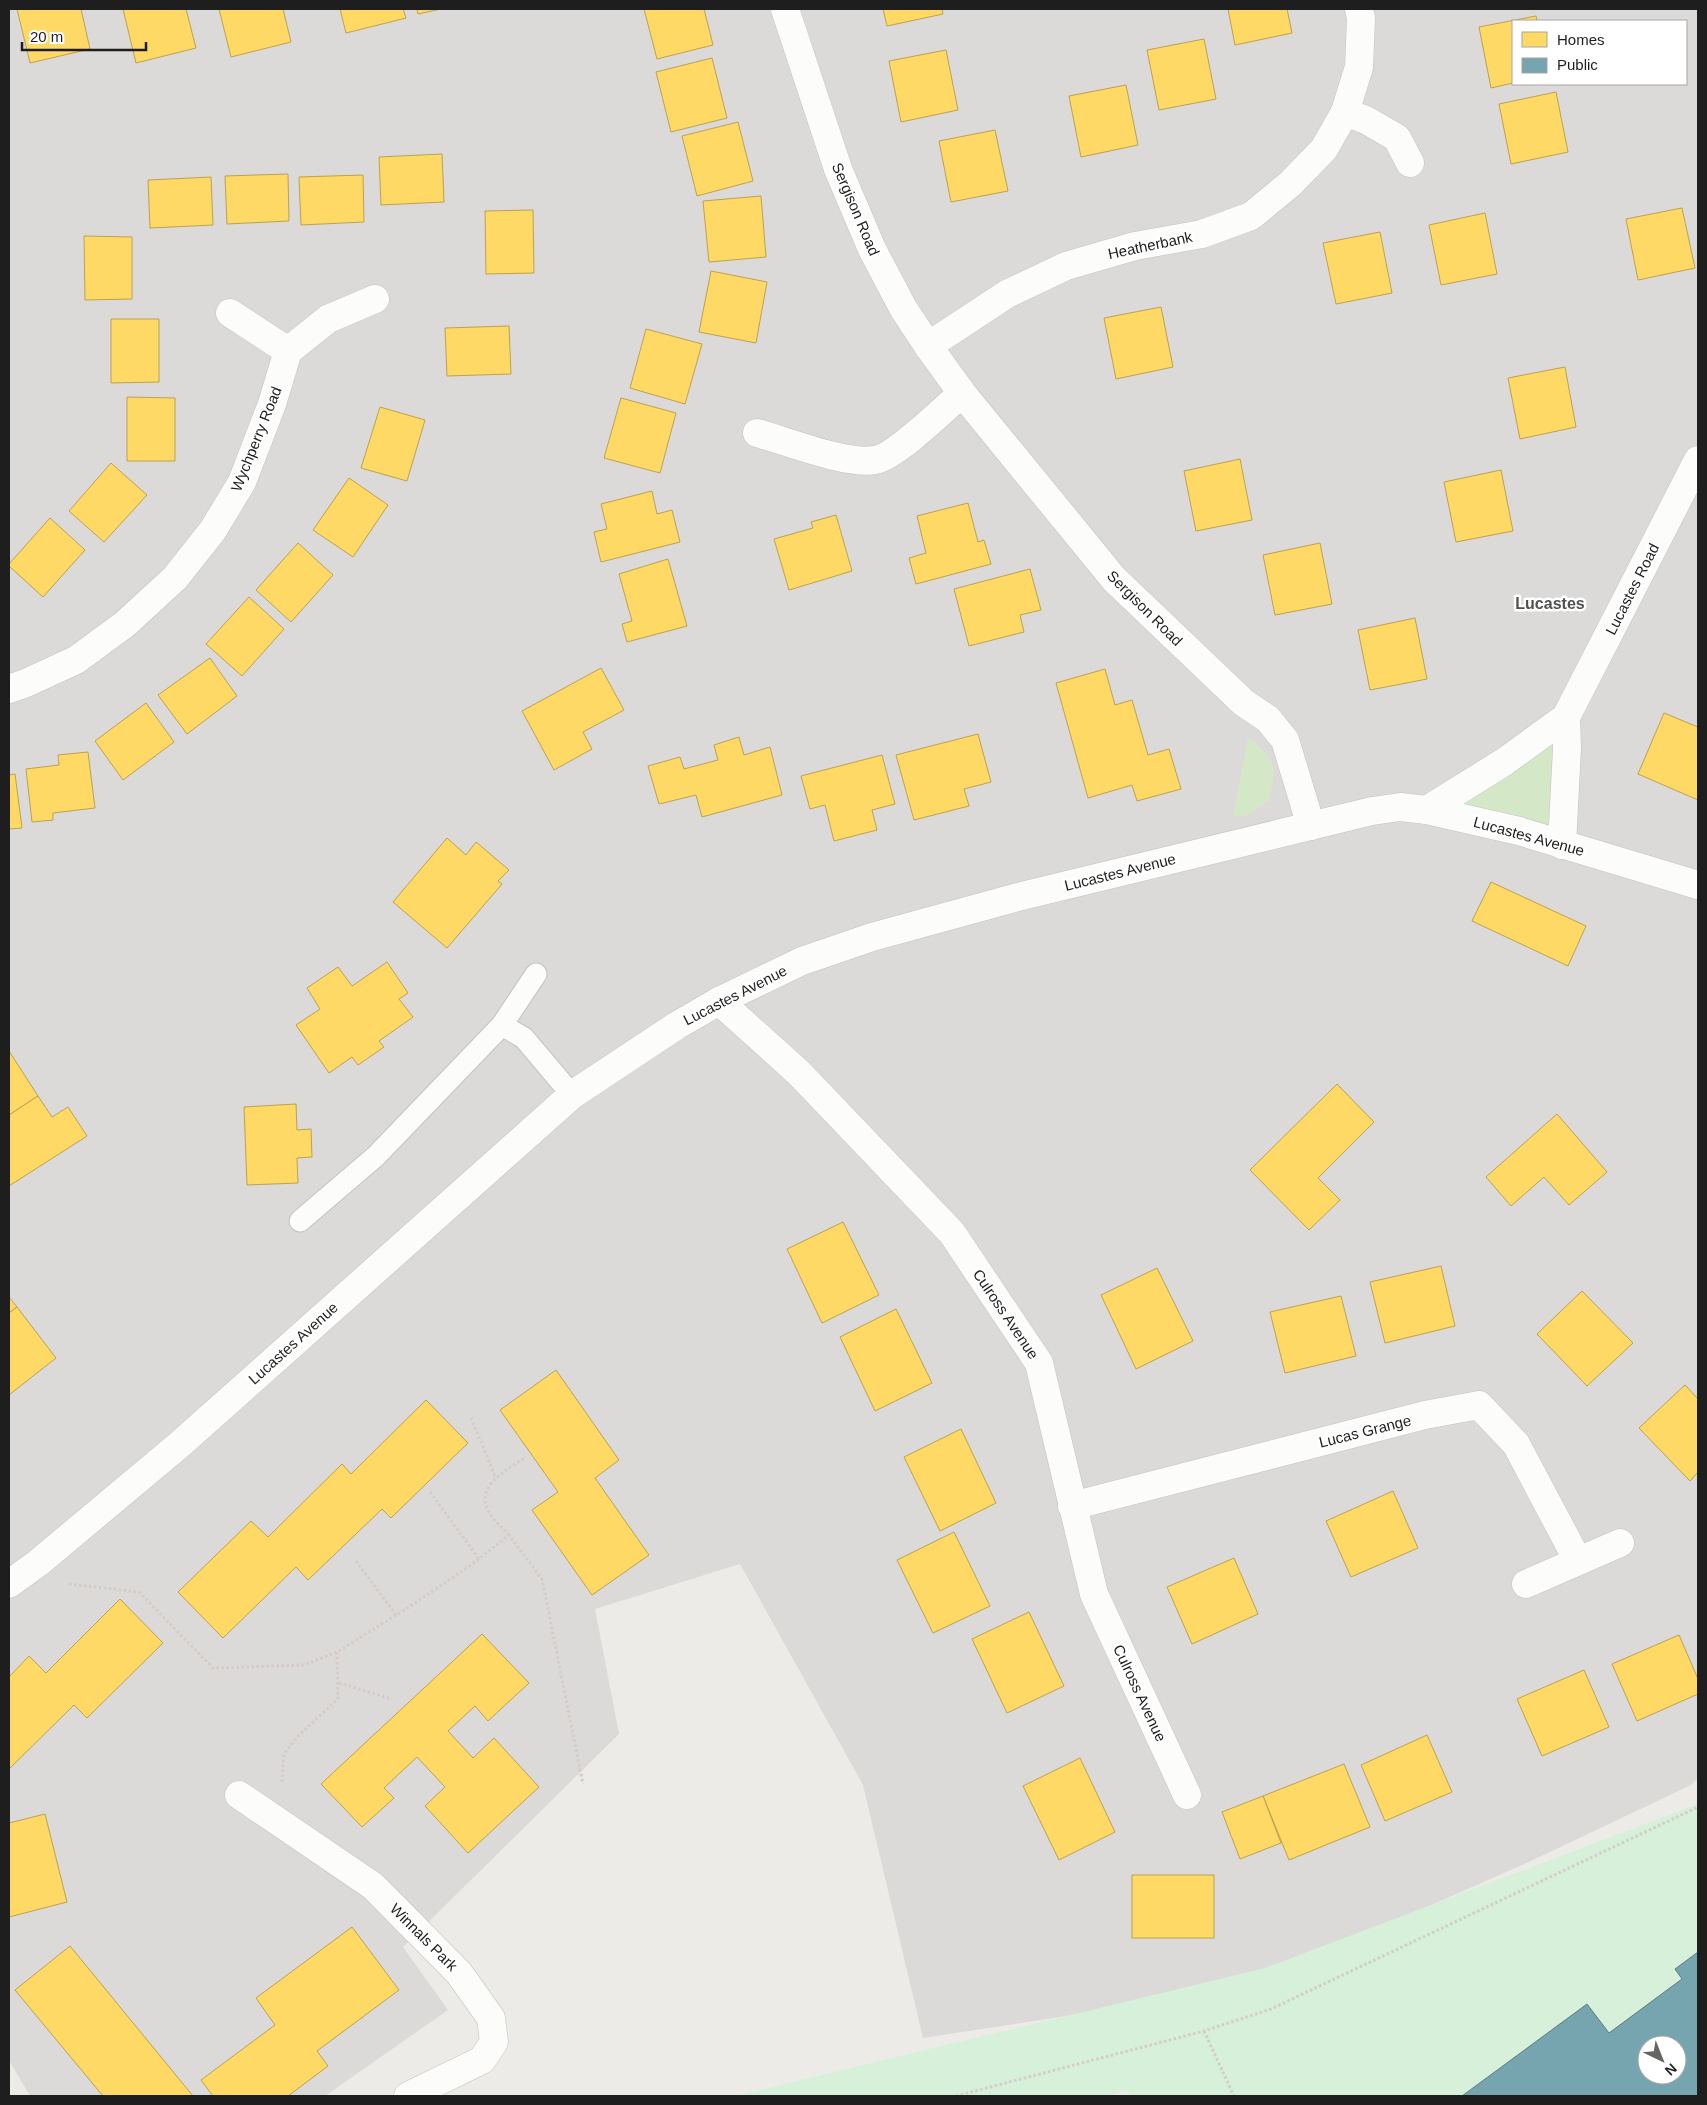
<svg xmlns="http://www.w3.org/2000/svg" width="1707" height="2105" font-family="Arial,sans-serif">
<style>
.residential{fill:#dbdad8;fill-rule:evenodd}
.grass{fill:#d4e8c8}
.park{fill:#d6f0da;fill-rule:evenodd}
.homes{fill:#ffd966;stroke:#bca150}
.public{fill:#76a5af;stroke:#5c7c84;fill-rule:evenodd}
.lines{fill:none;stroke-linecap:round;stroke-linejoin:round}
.lane-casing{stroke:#c3c3c1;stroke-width:23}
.street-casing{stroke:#c3c3c1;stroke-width:29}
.path{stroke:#d5cbc7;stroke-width:3;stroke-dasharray:2.5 2.5;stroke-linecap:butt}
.lane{stroke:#fcfcfb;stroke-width:21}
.street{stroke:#fcfcfb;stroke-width:28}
.labels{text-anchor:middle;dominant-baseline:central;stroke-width:5;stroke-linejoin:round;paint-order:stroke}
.street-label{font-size:15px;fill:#1e1e1e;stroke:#fff}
.neighbourhood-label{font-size:16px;font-weight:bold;fill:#515151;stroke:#fff}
</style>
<rect width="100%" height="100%" fill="#ecebe7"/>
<path class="residential" d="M9,9H1698V1778L1691,1785L1531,1861L1413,1913L1268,1985L923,2038L863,1785L740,1564L595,1609L619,1734L403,1947L448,2010L325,2096H30L9,2060ZM1513,21H1686V84H1513Z"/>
<g class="grass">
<path d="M1566,717L1562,845L1427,810Z"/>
<path d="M1248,737C1276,760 1277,764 1269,800L1247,816H1233Z"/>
</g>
<path class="park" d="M1698,1804V2096H1131L1127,2090L1106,2096H735L1265,1968ZM1647,2045H1677V2075H1647Z"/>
<g class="homes">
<path d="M17,9H81L90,49L30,63Z"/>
<path d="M123,9H186L196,48L136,63Z"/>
<path d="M219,9H283L291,42L231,57Z"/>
<path d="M340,9H403L406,18L346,33Z"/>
<path d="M417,9H441L418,14Z"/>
<path d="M644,9H704L713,45L657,59Z"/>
<path d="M883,9H942L943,14L887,26Z"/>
<path d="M1228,9H1287L1292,33L1235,45Z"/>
<path d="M1536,16L1537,21H1513V83L1491,88L1479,27Z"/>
<path d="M1204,39L1216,99L1159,110L1147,50Z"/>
<path d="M946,50L958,110L901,122L889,61Z"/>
<path d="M712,58L727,118L671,132L656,72Z"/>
<path d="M1126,85L1138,145L1081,157L1069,96Z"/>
<path d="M1556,92L1568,152L1511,164L1499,104Z"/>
<path d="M738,122L753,181L697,196L682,136Z"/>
<path d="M995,130L1008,191L951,202L939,141Z"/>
<path d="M442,154L444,202L381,205L379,157Z"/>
<path d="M288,174L289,221L227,224L225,176Z"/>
<path d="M363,175L364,222L301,225L299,177Z"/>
<path d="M211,177L213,225L150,228L148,180Z"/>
<path d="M761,196L766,257L709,262L703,201Z"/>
<path d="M1682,208L1695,268L1638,280L1626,219Z"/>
<path d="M533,210L534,273L486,274L485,211Z"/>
<path d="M1485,213L1497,274L1441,285L1429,225Z"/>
<path d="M1380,232L1392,293L1336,304L1323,243Z"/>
<path d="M84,236L132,237V299L85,300Z"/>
<path d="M711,271L767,282L756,343L699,332Z"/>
<path d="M1161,307L1173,367L1116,379L1104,318Z"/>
<path d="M111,319H159V382L111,383Z"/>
<path d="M509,326L511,374L447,376L445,328Z"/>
<path d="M646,329L702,344L685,404L630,388Z"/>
<path d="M1565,367L1576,427L1520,439L1508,378Z"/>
<path d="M127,397L175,398V461H127Z"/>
<path d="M621,398L676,413L660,473L604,458Z"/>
<path d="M380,407L425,420L407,481L361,468Z"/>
<path d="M1240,459L1252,520L1196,531L1184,471Z"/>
<path d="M111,463L147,495L104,542L69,511Z"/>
<path d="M1501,470L1513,531L1456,542L1444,482Z"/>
<path d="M349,478L388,505L353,557L313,530Z"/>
<path d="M652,491L657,514L672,510L680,542L601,562L594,532L607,529L601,504Z"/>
<path d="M968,503L978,542L984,540L991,564L916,584L909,558L926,553L917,516Z"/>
<path d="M836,515L852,571L789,590L774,539L813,528L811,522Z"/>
<path d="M50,518L85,550L43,597L9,566V564Z"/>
<path d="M298,543L333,575L291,622L256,590Z"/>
<path d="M1320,543L1332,604L1275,615L1263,555Z"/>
<path d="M668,559L687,626L627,642L622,624L632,621L619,574Z"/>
<path d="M1030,569L1041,610L1020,615L1024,632L969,646L954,589Z"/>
<path d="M249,597L284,629L242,676L206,644Z"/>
<path d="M1415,618L1427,679L1370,690L1358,630Z"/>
<path d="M210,658L237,696L187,734L158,695Z"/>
<path d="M601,668L624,710L583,732L592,749L554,770L522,711Z"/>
<path d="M1105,669L1115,705L1132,700L1148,755L1169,749L1181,789L1137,801L1132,785L1088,798L1056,683Z"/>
<path d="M146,703L174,742L123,780L95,741Z"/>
<path d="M1664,713L1698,727V800L1638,774Z"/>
<path d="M978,734L991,782L964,789L969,806L914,820L896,755Z"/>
<path d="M739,737L744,755L770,747L782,795L702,817L696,795L659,804L648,766L680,757L684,769L718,760L714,745Z"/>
<path d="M88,752L95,808L53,813V820L32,822L26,769L59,765L58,755Z"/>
<path d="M882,755L895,804L872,810L877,830L834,841L825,805L810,809L801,776Z"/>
<path d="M15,774L22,828L9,829V775Z"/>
<path d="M447,838L466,855L476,842L509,870L498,881L502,884L447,948L393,902Z"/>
<path d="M1491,882L1586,926L1568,966L1472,921Z"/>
<path d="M387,962L408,993L399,999L413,1017L379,1041L384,1047L358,1065L352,1057L329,1073L296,1025L320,1009L307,988L338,967L352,986Z"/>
<path d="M9,1051L38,1096L9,1115Z"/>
<path d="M1337,1084L1374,1122L1318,1178L1340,1200L1309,1230L1250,1170Z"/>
<path d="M38,1096L52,1117L68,1107L87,1136L9,1186V1115Z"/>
<path d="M296,1104L297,1130L311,1129L312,1157L297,1158L298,1183L247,1185L244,1107Z"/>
<path d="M1557,1114L1607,1172L1569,1205L1544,1177L1511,1206L1486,1177Z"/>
<path d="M843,1222L879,1295L822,1323L787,1249Z"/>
<path d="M1441,1266L1455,1326L1385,1343L1370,1282Z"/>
<path d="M1157,1268L1193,1341L1136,1369L1101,1295Z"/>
<path d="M1582,1291L1633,1343L1587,1386L1537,1334Z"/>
<path d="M1341,1296L1356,1356L1285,1373L1270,1312Z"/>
<path d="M9,1297L17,1307L9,1313Z"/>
<path d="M17,1307L56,1358L9,1395V1313Z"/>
<path d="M896,1309L932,1383L875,1411L840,1337Z"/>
<path d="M556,1370L619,1460L595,1478L649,1555L592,1595L532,1510L558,1492L500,1410Z"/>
<path d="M1685,1385L1698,1399V1472L1690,1481L1639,1428Z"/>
<path d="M426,1400L468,1443L391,1518L382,1509L308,1580L296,1567L223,1638L178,1592L251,1521L268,1537L342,1464L351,1474Z"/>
<path d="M961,1429L996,1503L940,1531L904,1457Z"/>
<path d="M1393,1491L1418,1548L1351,1577L1326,1521Z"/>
<path d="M954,1532L990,1606L933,1633L897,1560Z"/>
<path d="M1234,1558L1258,1614L1192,1644L1167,1587Z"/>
<path d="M120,1599L163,1643L87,1718L74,1705L9,1769V1677L29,1656L46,1673Z"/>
<path d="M1029,1612L1064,1686L1007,1713L972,1639Z"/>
<path d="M482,1634L529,1683L488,1721L475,1706L448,1731L473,1758L494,1738L539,1787L468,1853L425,1806L445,1787L417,1757L384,1788L394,1798L362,1827L321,1784Z"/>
<path d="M1679,1635L1698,1679V1694L1637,1721L1612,1664Z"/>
<path d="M1584,1670L1609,1727L1542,1756L1517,1699Z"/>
<path d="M1427,1735L1452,1792L1385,1821L1361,1765Z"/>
<path d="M1080,1758L1115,1832L1059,1860L1023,1786Z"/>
<path d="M1344,1764L1370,1827L1289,1860L1263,1796Z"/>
<path d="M1263,1796L1281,1843L1240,1859L1222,1812Z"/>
<path d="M45,1814L67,1902L9,1917V1823Z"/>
<rect x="1132" y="1875" width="82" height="63"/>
<path d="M352,1927L399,1990L317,2051L328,2066L288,2096H213L201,2080L275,2025L256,1998Z"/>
<path d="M70,1946L193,2096H103L15,1990Z"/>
</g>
<path class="public" d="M1698,1952V2096H1462L1587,2004L1609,2033L1682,1979L1675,1969ZM1647,2045H1677V2075H1647Z"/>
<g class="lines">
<defs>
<g id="lane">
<path d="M502,1025L524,1038L572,1095"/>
<path d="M300,1221L376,1156L502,1025L536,974"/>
</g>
<g id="street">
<path d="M785,9L838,169L872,249L903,308L928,346L962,393L1114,579L1244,703L1268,719L1285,740L1311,826"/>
<path d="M1345,112L1366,120L1397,138L1410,163"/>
<path d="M230,313L288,351"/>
<path d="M928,346L1007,294L1066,266L1135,246L1202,234L1251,216L1290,184L1324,149L1345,112L1359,67L1361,18L1359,9"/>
<path d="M757,433C786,441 847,465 875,460C895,457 945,408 962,393"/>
<path d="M9,689L26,683L76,660L125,624L175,578L213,530L242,482L272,404L288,351L328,319L375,299"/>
<path d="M1427,810L1504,762L1566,717L1698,460"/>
<path d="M1562,845L1567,748L1566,717"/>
<path d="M719,1001L799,1073L952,1233L1039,1363L1094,1594L1187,1795"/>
<path d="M1072,1506L1425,1415L1479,1405L1516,1444L1578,1561"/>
<path d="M9,1584L38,1563L179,1445L572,1095L676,1026L719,1001L802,961L872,937L1018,897L1372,811L1400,807L1427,810L1519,831L1698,885"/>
<path d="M1526,1584L1620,1543"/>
<path d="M239,1795L373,1886L459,1973L491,2018L494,2042L482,2060L408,2096"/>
</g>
</defs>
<use href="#lane" class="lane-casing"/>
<use href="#street" class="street-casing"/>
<g class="path">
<path d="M471,1418L496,1478"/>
<path d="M430,1492L479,1559"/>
<path d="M509,1535C503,1528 495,1522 490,1514C472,1487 507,1470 526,1457"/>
<path d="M356,1561L396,1615"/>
<path d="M69,1584L139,1592L213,1668L304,1665L337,1652L412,1605L467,1568L509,1535L542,1579L583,1784"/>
<path d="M339,1683L392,1699"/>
<path d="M282,1782L284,1754L297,1737L338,1699L337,1652"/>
<path d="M1204,2031L1234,2096"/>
<path d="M956,2096L1204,2031L1271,2009L1698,1807"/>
</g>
<use href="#lane" class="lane"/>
<use href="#street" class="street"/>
</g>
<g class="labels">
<g class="street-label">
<text transform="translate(856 209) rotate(67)">Sergison Road</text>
<text transform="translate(1150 245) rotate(-12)">Heatherbank</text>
<text transform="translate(256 439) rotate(-68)">Wychperry Road</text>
<text transform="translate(1632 589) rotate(-63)">Lucastes Road</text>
<text transform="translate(1145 608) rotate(45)">Sergison Road</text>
<text transform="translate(1529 836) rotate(15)">Lucastes Avenue</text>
<text transform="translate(1120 872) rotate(-14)">Lucastes Avenue</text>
<text transform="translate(735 995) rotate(-27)">Lucastes Avenue</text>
<text transform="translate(1006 1314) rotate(56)">Culross Avenue</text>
<text transform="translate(293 1343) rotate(-42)">Lucastes Avenue</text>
<text transform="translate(1365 1431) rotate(-14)">Lucas Grange</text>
<text transform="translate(1140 1693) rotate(65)">Culross Avenue</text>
<text transform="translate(424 1937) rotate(45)">Winnals Park</text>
</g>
<g class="neighbourhood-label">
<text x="1550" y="603">Lucastes</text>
</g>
</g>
<rect width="1707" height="2105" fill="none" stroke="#1e1e1e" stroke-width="20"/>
<rect x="1512" y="20" width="175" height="65" fill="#ffffff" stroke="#a5a5a5"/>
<rect x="1522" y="32" width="25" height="15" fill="#ffd966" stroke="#a5a5a5"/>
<text x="1557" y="45" font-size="15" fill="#1e1e1e">Homes</text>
<rect x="1522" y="58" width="25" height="15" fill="#76a5af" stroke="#a5a5a5"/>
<text x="1557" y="70" font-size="15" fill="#1e1e1e">Public</text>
<g transform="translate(1662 2060) rotate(137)"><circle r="24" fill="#ffffff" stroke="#a5a5a5"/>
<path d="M0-4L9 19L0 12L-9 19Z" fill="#666664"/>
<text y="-8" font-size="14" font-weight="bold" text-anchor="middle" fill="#1e1e1e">N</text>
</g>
<path d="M22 42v8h124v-8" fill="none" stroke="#1e1e1e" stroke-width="2.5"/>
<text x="30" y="42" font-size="15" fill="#1e1e1e" stroke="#ffffff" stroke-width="4" paint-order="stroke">20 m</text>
</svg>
